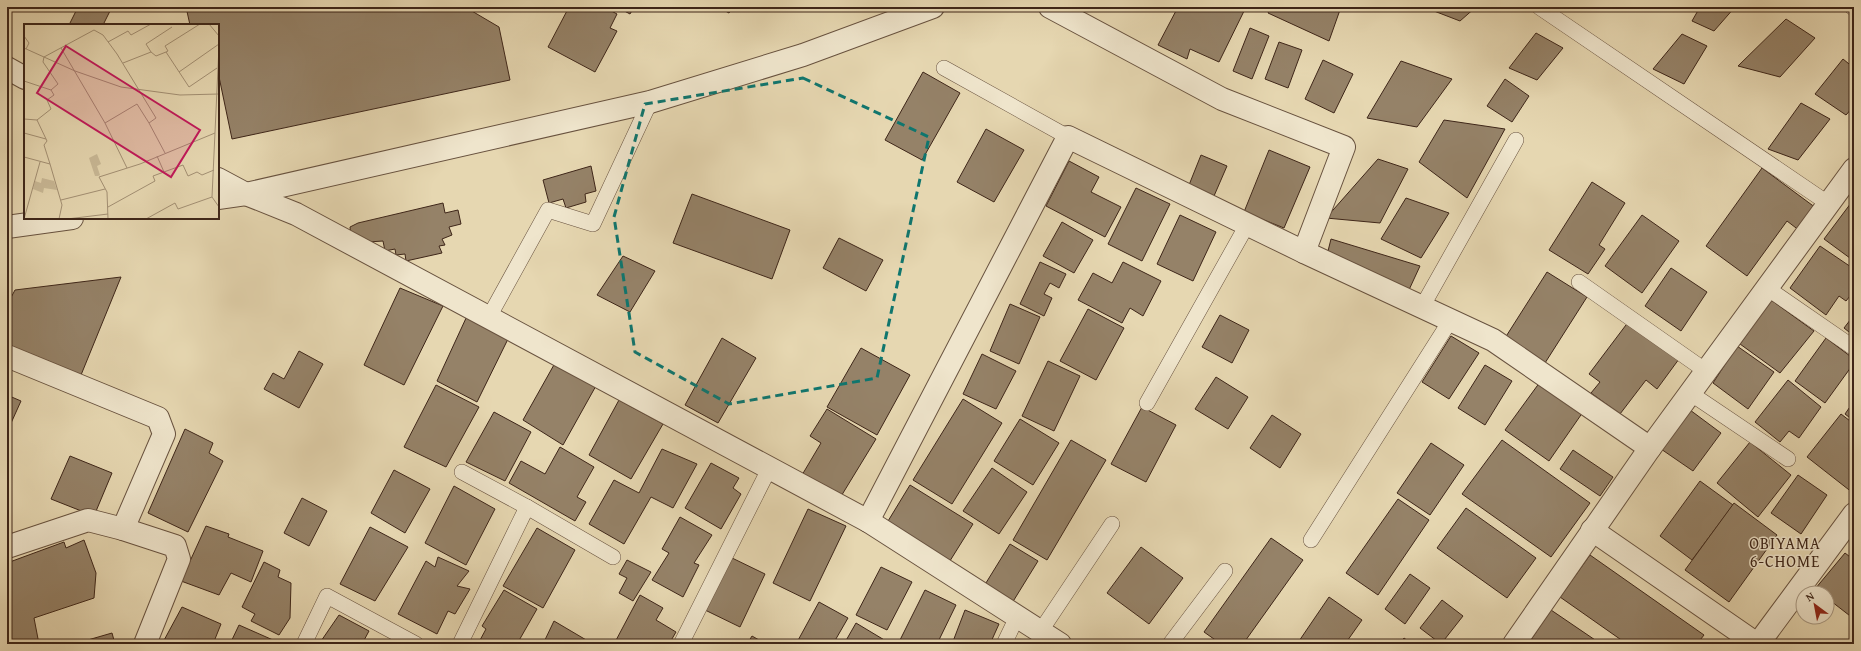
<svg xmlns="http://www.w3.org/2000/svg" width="1861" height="651" font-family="'Gentium Book Plus',serif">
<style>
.building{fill:#958268;stroke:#3e2619}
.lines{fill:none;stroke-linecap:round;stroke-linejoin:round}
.service-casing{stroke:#68523f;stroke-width:16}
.minor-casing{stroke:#68523f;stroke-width:24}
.tertiary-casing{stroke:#68523f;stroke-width:24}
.service{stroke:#efe5cc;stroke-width:15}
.minor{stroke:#efe5cc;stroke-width:22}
.tertiary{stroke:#efe5cc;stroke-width:22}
.marked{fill:none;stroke:#0f766e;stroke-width:3;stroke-dasharray:8 5;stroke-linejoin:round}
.labels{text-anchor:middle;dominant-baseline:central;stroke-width:3;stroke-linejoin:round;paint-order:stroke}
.neighbourhood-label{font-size:16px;letter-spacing:1px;fill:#3e2619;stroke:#efe5cc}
.inset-road{fill:none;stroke:#a39074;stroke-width:1}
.view{fill:#c2185b;fill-opacity:0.15;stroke:#c2185b;stroke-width:2}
.inset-edge{fill:none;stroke:#3e2619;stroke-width:2}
</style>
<rect width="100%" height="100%" fill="#e6d7b1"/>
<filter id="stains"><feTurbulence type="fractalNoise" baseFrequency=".005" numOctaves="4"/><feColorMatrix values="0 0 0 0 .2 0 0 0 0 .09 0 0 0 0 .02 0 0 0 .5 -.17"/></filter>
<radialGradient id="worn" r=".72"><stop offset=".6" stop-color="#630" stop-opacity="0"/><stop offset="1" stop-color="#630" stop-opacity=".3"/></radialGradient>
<g class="building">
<path d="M78,7H112L103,25H69Z"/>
<path d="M186,7H465L499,27L510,80L232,139L218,72V25H190Z"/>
<path d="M569,7H604L617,14L610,28L617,31L595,72L548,47Z"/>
<path d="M617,7H634L630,14Z"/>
<path d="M718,7H733L729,13Z"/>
<path d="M1178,7H1246L1219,62L1190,49L1187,59L1158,45Z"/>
<path d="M1271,7H1341L1329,41L1268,13Z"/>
<path d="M1438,7H1476L1460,21L1434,11Z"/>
<path d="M1700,7H1735L1714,31L1692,21Z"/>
<path d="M1786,19L1815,38L1780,77L1738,66Z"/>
<path d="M1250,28L1269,36L1252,79L1233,71Z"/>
<path d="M1536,33L1563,48L1537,80L1509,68Z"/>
<path d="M1682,34L1707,46L1684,84L1653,69Z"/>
<path d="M1279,42L1302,50L1288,88L1265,79Z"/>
<path d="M1843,59L1854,68V106L1846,115L1815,94Z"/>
<path d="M1323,60L1353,74L1334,113L1305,99Z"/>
<path d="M1401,61L1452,79L1417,127L1367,118Z"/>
<path d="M923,72L960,93L922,160L885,140Z"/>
<path d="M1505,79L1529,96L1512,122L1487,106Z"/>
<path d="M1801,103L1830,119L1798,160L1768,149Z"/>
<path d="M1444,120L1505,129L1467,198L1419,162Z"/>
<path d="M986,129L1024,150L994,202L957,182Z"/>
<path d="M1269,150L1310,167L1284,228L1244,212Z"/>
<path d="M1201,155L1227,166L1214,196L1189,185Z"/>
<path d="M1378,159L1408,169L1380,223L1326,218Z"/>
<path d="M1069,161L1099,177L1091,192L1121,207L1105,237L1046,206Z"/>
<path d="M591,166L596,191L585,194L586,202L566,208L563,199L549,203L543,180Z"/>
<path d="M1762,168L1816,208L1800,231L1787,221L1747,276L1706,246Z"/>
<path d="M1592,182L1625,203L1599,245L1605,249L1588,274L1549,250Z"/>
<path d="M1136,188L1170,204L1142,261L1108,244Z"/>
<path d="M692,194L790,230L772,279L673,243Z"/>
<path d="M1406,198L1449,213L1421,258L1381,239Z"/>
<path d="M443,203L445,213L458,210L461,224L449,227L452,235L442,239L445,245L439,246L442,253L406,261L405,254L396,255L395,249L385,251L383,241L368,242L351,236L350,227L358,223Z"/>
<path d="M1851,203L1854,205V261L1824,239Z"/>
<path d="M1180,215L1216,232L1193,281L1157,264Z"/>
<path d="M1642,215L1679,241L1642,293L1605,266Z"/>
<path d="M1062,222L1093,240L1074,273L1043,256Z"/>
<path d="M839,238L883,260L866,291L823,268Z"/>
<path d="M1331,239L1420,266L1408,292L1327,255Z"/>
<path d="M1820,246L1854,269V291L1846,301L1839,296L1826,315L1790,288Z"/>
<path d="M623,256L655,271L630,312L597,295Z"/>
<path d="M1040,262L1066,274L1059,288L1050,283L1044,294L1052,298L1044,316L1020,304Z"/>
<path d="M1123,262L1161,281L1143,316L1130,308L1122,323L1078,300L1093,273L1112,283Z"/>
<path d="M1671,268L1707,292L1681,331L1645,306Z"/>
<path d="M1547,272L1587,297L1545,363L1505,338Z"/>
<path d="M121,277L81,375L7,346V305L15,290Z"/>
<path d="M400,288L443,306L404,385L364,365Z"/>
<path d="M1771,300L1814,331L1780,373L1740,344Z"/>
<path d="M1010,304L1040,317L1019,364L990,351Z"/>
<path d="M1088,309L1124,328L1096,380L1060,361Z"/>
<path d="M1220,315L1249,330L1232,363L1202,347Z"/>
<path d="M1854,315V336L1844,328Z"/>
<path d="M467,316L508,339L477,402L437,381Z"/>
<path d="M1629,321L1679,359L1657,389L1646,380L1620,414L1591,393L1600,382L1589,374Z"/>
<path d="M1451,336L1479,353L1449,399L1422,382Z"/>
<path d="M722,338L756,358L718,423L685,405Z"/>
<path d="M1826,338L1854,359V363L1825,403L1795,381Z"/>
<path d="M1737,346L1774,372L1748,409L1713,383Z"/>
<path d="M861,348L910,375L877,435L827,407Z"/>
<path d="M299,351L323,364L299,408L264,389L273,373L284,379Z"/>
<path d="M982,354L1016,371L996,409L963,394Z"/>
<path d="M1048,361L1080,376L1054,431L1022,416Z"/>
<path d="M555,363L597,384L563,445L523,420Z"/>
<path d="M1485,365L1512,381L1485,425L1458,408Z"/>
<path d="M1216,377L1248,397L1228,429L1195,409Z"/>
<path d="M1788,380L1821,407L1799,438L1789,431L1780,442L1755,422Z"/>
<path d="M1540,382L1583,412L1549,461L1505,430Z"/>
<path d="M436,385L479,407L446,467L404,447Z"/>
<path d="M7,395L21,401L7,432Z"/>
<path d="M963,399L1002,423L952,504L913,480Z"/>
<path d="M619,400L663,424L631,479L589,455Z"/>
<path d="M1854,401V421L1845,414Z"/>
<path d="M1142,407L1176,425L1146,482L1111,464Z"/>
<path d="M827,409L876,439L840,498L802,475L821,443L810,436Z"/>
<path d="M1690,410L1721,433L1693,471L1661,449Z"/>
<path d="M494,412L531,432L505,481L466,462Z"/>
<path d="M1841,414L1854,424L1853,493L1807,457Z"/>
<path d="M1272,415L1301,434L1280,468L1250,448Z"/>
<path d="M1020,419L1059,443L1033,485L994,461Z"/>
<path d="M185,429L213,443L209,453L223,461L188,532L148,513Z"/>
<path d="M1071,440L1106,460L1047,560L1013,540Z"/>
<path d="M1502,440L1590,503L1551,557L1462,494Z"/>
<path d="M1750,442L1791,475L1758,517L1717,483Z"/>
<path d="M1431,443L1464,465L1430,515L1397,493Z"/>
<path d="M560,447L594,467L577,497L586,502L575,521L509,483L521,461L545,474Z"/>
<path d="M662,449L697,464L673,508L651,497L624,544L589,524L614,480L639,493Z"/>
<path d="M1573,450L1613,477L1600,496L1560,469Z"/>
<path d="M70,456L112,473L94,516L51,499Z"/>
<path d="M711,463L739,478L733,488L741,494L721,529L685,508Z"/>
<path d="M992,468L1027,492L999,534L963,511Z"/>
<path d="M394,470L430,489L405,533L371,513Z"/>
<path d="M1798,475L1827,495L1801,534L1771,513Z"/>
<path d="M1700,481L1733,505L1692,560L1660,536Z"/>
<path d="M910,485L973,524L948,564L885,526Z"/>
<path d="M454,486L495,509L466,565L425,543Z"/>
<path d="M302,498L327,511L309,546L284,533Z"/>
<path d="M1398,499L1429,520L1378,595L1346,573Z"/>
<path d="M1734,503L1777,535L1729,602L1685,570Z"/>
<path d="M1466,508L1536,558L1507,598L1437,548Z"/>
<path d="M808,509L846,526L810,601L773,583Z"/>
<path d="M680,517L712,535L694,563L699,565L683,597L652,580L669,553L662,549Z"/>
<path d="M206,526L229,534L228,537L263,551L251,582L231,573L219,595L181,581Z"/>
<path d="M370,527L408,547L375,601L340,584Z"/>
<path d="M537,528L575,550L543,608L503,586Z"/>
<path d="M1271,538L1303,560L1243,644H1221L1204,632Z"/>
<path d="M84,540L96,573L94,598L34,618L39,644H7V563L64,542L66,548Z"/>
<path d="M1010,544L1038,561L1009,608L981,591Z"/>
<path d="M1141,547L1183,578L1149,624L1107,593Z"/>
<path d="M1845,553L1854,560V619L1827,598V593H1820L1815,589Z"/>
<path d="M1590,555L1704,635L1697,644H1627L1560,597Z"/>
<path d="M438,557L469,571L457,586L470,589L455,614L448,611L437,634L398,614L426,561L435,567Z"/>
<path d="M730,557L765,574L740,627L705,610Z"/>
<path d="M627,560L651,572L633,601L619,593L627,578L619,574Z"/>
<path d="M264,562L280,570L278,577L291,583L290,618L279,635L251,621L255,614L242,607Z"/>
<path d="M881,567L912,582L887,630L856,615Z"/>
<path d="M1410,574L1430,588L1405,624L1385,609Z"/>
<path d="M504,590L537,609L517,644H483L479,642L486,629L482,626Z"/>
<path d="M925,590L956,605L937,644H898Z"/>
<path d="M640,595L663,608L656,620L676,632L669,644H614Z"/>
<path d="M1329,597L1362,620L1345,644H1297Z"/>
<path d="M1442,600L1463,616L1441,644L1420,628Z"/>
<path d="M819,602L848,618L833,644H796Z"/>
<path d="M182,607L221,624L213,644H162Z"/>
<path d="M965,610L999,624L990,644H952Z"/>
<path d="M1551,610L1601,644H1528Z"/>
<path d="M339,615L369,631L362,644H319Z"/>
<path d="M554,621L593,644H543Z"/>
<path d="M856,623L886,641L884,644H844Z"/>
<path d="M239,625L282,644H230Z"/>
<path d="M112,633L115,644H74Z"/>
<path d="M752,636L766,644H747Z"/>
<path d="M1404,638L1412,644H1399Z"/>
</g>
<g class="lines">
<defs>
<g id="service">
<path d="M1539,7L1829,204"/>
<path d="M1852,7L1854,8"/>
<path d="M944,68L1068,137"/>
<path d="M1579,282L1706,371"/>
<path d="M1767,288L1854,348"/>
<path d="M1422,307L1516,140"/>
<path d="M489,317L548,210L593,224L650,102"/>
<path d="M1690,393L1788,459"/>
<path d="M1147,403L1247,225"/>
<path d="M527,507L613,557"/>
<path d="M1311,540L1450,321"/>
<path d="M1040,632L1112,524"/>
<path d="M304,644L327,596L416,644"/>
<path d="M460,644L527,507L462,472"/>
<path d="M681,644L770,467"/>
<path d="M1004,644L1017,617"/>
<path d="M1170,644L1225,571"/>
</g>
<g id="minor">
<path d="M1050,7L1222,99L1344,147L1304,252L1493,340L1650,448"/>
<path d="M7,68L25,78"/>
<path d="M218,179L246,194L296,214L868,521L1060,644"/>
<path d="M7,356L158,418L164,434L123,529L175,546L179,559L145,644"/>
<path d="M868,521L1068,137L1304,252"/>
<path d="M1592,530L1757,644"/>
<path d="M7,547L88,520L123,529"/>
<path d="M1514,644L1650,448L1854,169"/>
<path d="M1758,644L1854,514"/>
</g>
<g id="tertiary">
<path d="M218,198L246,194L650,102L803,55L933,7"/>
<path d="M7,227L72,218"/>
</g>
</defs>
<use href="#service" class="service-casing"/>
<use href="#minor" class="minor-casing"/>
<use href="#tertiary" class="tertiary-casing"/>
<use href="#service" class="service"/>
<use href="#minor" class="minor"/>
<use href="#tertiary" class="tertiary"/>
</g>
<path class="marked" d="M803,78L929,137L877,378L729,404L635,352L614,217L645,104Z"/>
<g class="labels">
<g class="neighbourhood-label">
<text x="1785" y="543">OBIYAMA<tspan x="1785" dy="18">6-CHOME</tspan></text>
</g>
</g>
<g transform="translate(24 24)">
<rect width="195" height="195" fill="#e6d7b1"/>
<path d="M73,130L77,140L73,142L76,151L74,152H71L65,134ZM18,154L30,157L33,166L20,164L19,169L9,165L11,157L17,159Z" fill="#c9b997"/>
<path class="inset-road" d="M185,0L195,12M0,12L5,19L2,25M84,18L104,7L107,11L127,0M195,22L188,173L195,183M0,24L51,47L97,63L156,71L195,70M37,24L81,99L103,144M127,28L122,20L148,3M142,28L165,63L193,44M99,39L127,28L132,32L142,28L144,27L141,22L176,0M155,48L195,20M0,57L27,66M0,95L13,96M81,99L113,80L125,99M0,109L22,115M133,132L140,148M0,133L26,140L38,181L35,195M26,140L20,121L23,117L13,96L27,85L23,76L30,71L27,66L34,60L19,38L20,33L70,6L79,11L93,30L132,94L125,99L141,129M37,176L81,165M84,183L131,157L129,152L159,141L164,152L173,148L178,151L190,146M0,195L16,138M43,195L84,190M84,195L83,168L75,153L116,140L191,109M122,195L151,179L154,185L188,173"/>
<path class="view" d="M42,22L176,106L147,153L13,69Z"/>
<rect width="195" height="195" class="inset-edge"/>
</g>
<rect width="1861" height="651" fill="none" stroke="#e6d7b1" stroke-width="24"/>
<rect x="8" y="8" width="1845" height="635" fill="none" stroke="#3e2619" stroke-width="2"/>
<rect x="12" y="12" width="1837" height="627" fill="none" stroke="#3e2619"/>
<g transform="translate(1815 605) rotate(328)"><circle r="19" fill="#efe5cc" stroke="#a89984"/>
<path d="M0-3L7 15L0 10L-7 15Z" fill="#8f2418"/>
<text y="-6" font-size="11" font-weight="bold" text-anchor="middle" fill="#3e2619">N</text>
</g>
<rect width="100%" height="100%" filter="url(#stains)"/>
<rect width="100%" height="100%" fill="url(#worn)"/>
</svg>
